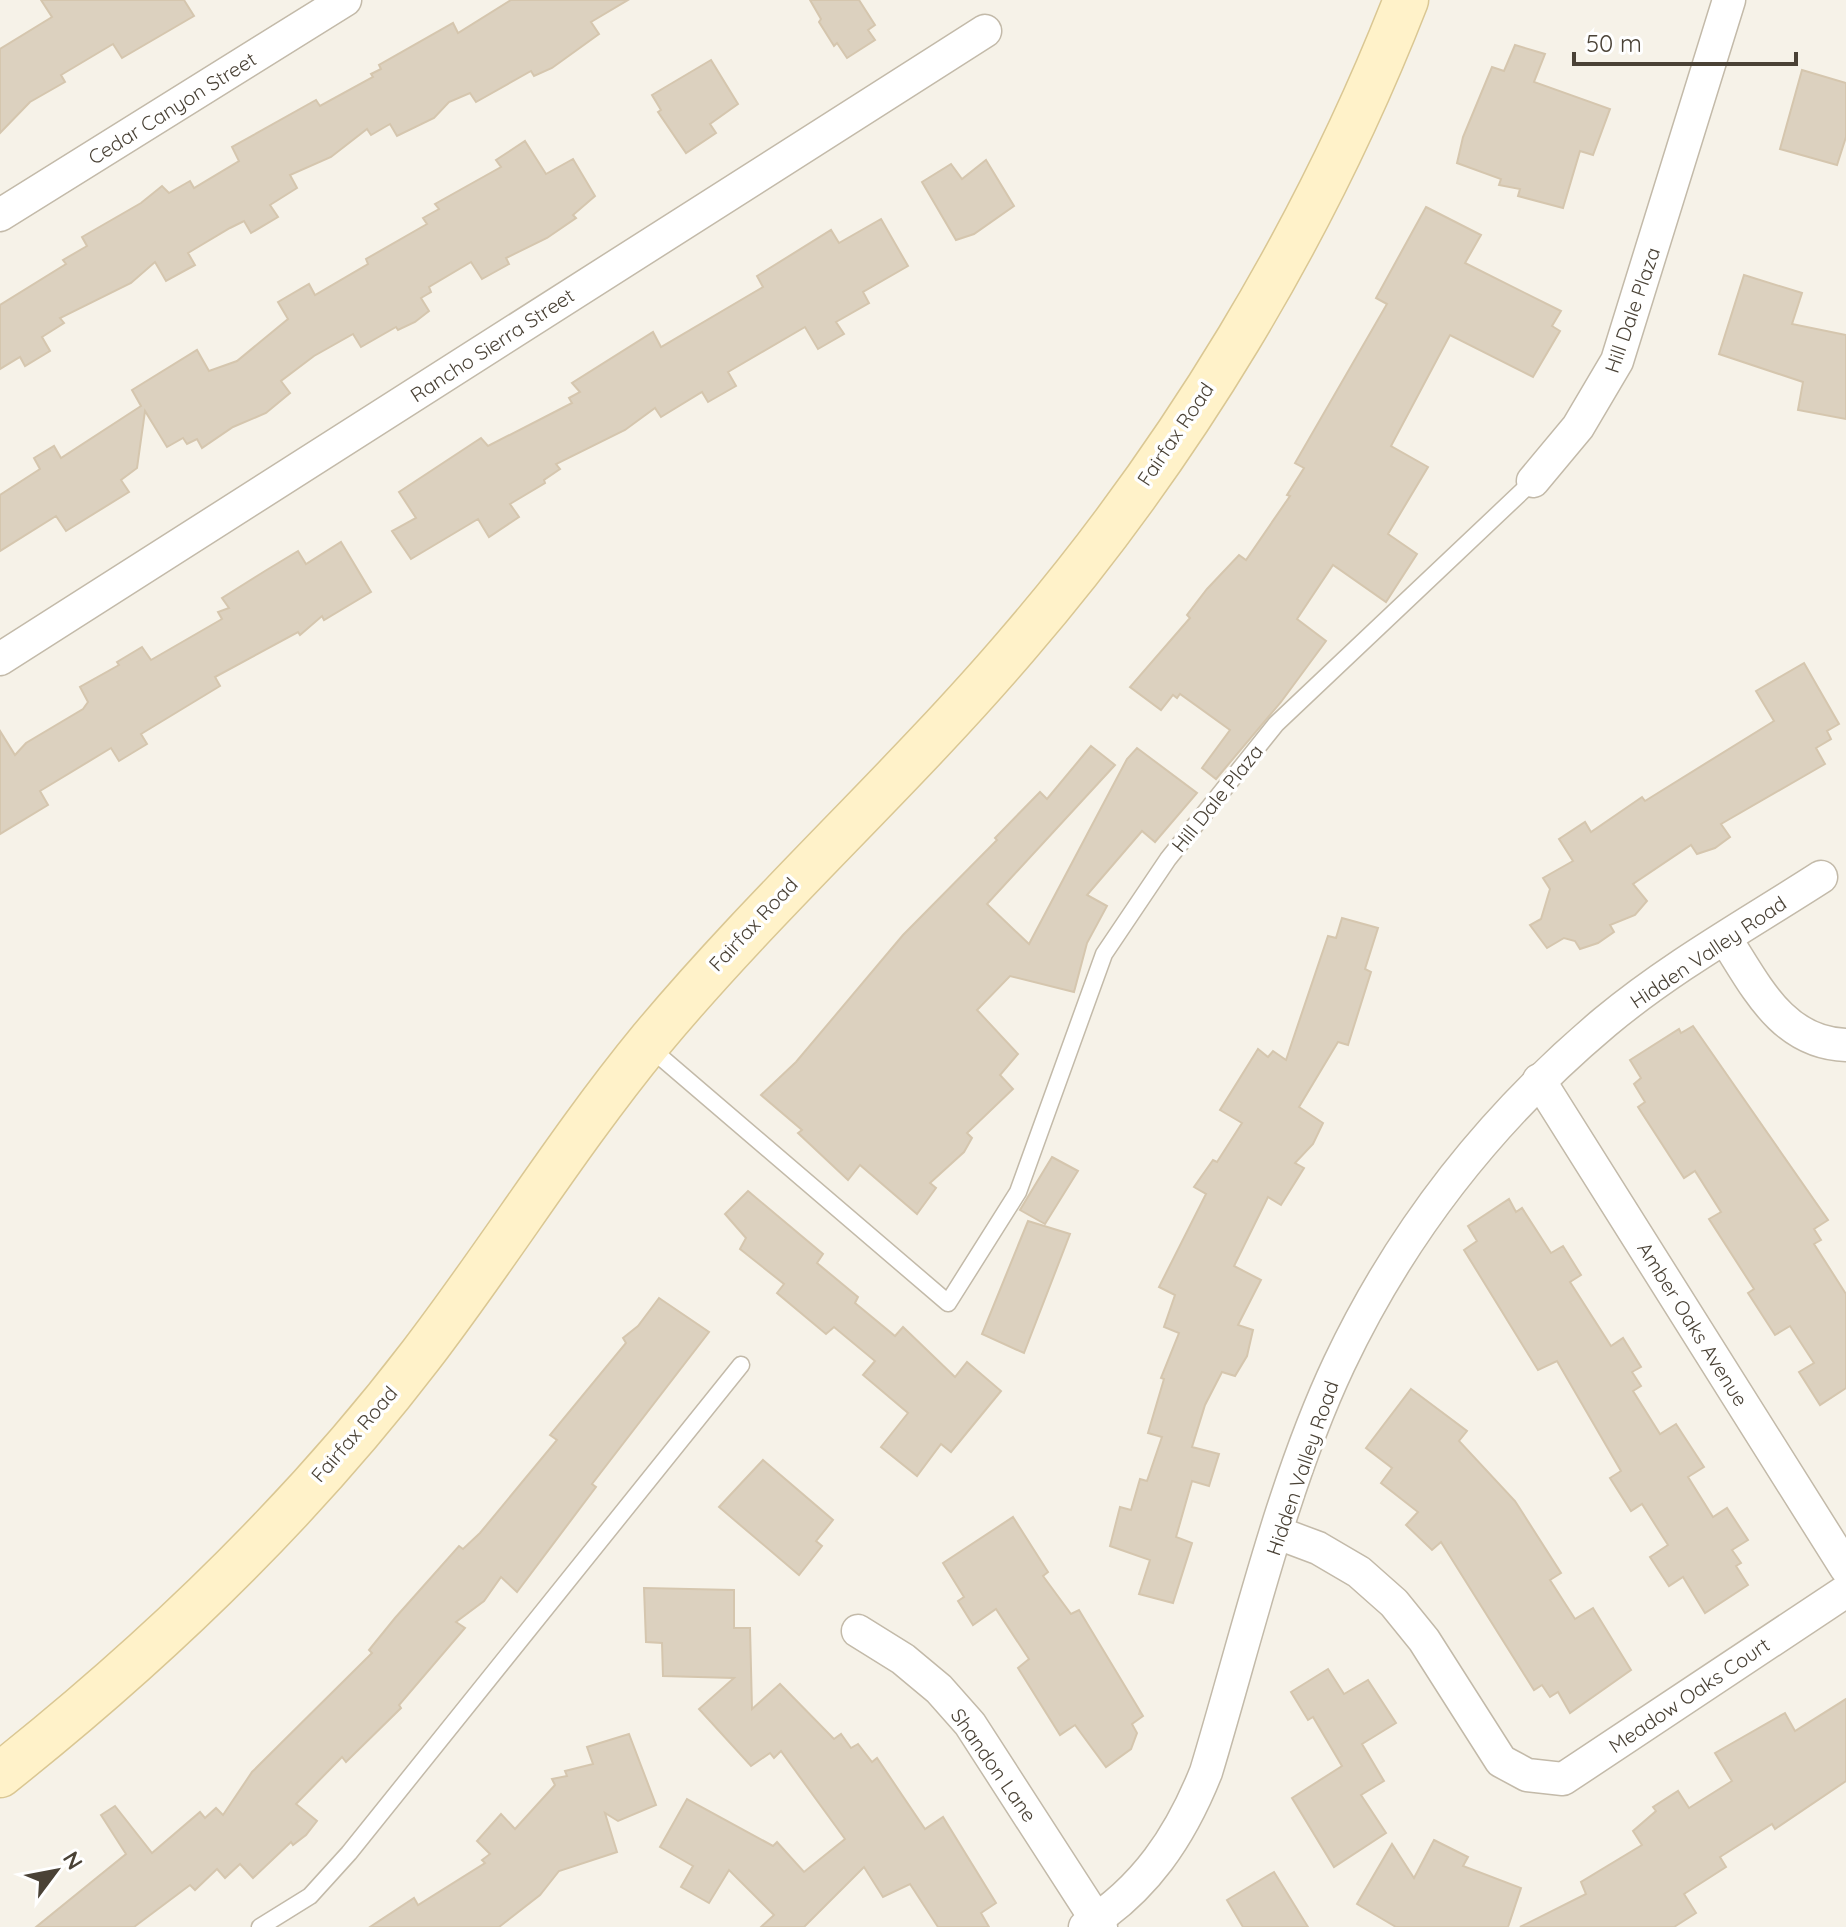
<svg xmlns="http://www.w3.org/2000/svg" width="1846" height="1927" font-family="Quicksand,sans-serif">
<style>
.building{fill:#dcd1bf;stroke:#d5c6ae;stroke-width:2}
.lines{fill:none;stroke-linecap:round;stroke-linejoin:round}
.service-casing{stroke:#c3baa9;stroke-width:19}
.minor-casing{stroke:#c3baa9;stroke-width:35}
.secondary-casing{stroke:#dac793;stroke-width:47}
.service{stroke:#fff;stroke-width:16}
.minor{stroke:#fff;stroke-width:32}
.secondary{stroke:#fff2c9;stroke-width:44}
.labels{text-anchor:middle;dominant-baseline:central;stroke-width:7;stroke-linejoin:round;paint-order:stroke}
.street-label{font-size:20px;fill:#4a4236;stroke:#fff}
</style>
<rect width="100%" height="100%" fill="#f6f2e8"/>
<g class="building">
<path d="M41,0H184L194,16L122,58L113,44L61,75L65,82L30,102L0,133V49L52,17Z"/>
<path d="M511,0H628L591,22L599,34L552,68L534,76L531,71L476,102L470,93L449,102L434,118L397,136L390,124L371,135L367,129L331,157L290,175L297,188L270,205L278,217L251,233L244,221L230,228L188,253L195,265L166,281L155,262L131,283L60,318L64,323L42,337L50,351L25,366L20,357L0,369V305L66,264L63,260L87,246L82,237L141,203L162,186L169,193L190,181L194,188L239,161L232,147L316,100L320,106L373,77L371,74L381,69L379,65L453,23L458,33Z"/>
<path d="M810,0H859L875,25L868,30L875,40L847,58L837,43L834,46L819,22L821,19Z"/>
<path d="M1515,45L1545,54L1534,82L1610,109L1593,155L1580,151L1563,208L1518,196L1520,189L1499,185L1501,179L1457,163L1463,137L1492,67L1504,71Z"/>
<path d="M711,60L738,104L710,124L716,133L686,153L658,112L661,110L652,95Z"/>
<path d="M1802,70L1846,83V137L1837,165L1780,149Z"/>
<path d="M525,141L546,174L573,159L595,196L573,215L576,218L547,238L506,258L509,264L482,279L471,262L429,287L431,292L421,298L429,311L415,322L398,330L396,327L361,347L353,334L314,356L281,381L290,393L266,413L233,427L202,448L197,439L187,444L183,438L167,447L145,411L137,468L121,480L129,492L66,531L56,516L0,551V495L40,469L34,458L54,446L61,458L141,406L132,390L197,350L209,371L237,361L288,319L278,302L309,284L315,295L368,264L366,259L427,224L423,218L439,209L435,204L501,167L496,160Z"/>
<path d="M986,160L1014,206L974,234L956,240L922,182L951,164L962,179Z"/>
<path d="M1426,207L1481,235L1465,263L1561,311L1552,326L1560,331L1533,377L1450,335L1391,446L1428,467L1388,534L1417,554L1386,602L1333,565L1297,619L1326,641L1281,702L1216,779L1202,768L1230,730L1180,694L1177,698L1173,695L1161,710L1130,687L1190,618L1187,615L1207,589L1239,555L1246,560L1290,496L1287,495L1304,468L1295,463L1387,304L1376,298Z"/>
<path d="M881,219L908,266L863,292L869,303L836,322L844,334L818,349L805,327L728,372L736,386L708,402L702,392L661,417L655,408L625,430L556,464L560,469L544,480L545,483L510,504L519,517L489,537L478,519L411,559L392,531L416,518L399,492L481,438L488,446L572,403L569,398L580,392L572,383L653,332L661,347L763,287L757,276L831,230L839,243Z"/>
<path d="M1744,275L1802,293L1792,324L1846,335V419L1798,410L1803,382L1719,354Z"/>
<path d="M341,542L371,592L324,620L322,616L300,635L298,632L215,677L220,686L141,734L147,744L119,761L111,748L40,791L48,805L0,834V731L15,755L26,743L83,709L88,702L80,687L119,665L117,662L142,647L151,660L222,619L218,612L229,608L222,598L265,571L298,551L306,564Z"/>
<path d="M1804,663L1839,724L1827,731L1831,739L1816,748L1825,764L1721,824L1730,837L1715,848L1697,854L1691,845L1633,884L1647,901L1635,915L1610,925L1614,932L1598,943L1580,949L1575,941L1564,938L1547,948L1530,925L1541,919L1550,889L1543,878L1573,861L1559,839L1585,822L1591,832L1642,797L1645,801L1774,721L1756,691Z"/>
<path d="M1091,746L1115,765L987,904L1029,944L1127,759L1137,748L1197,793L1155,842L1142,831L1087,895L1107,906L1087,943L1074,992L1010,976L977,1010L1018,1054L1000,1075L1013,1089L967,1133L972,1138L964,1152L930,1183L936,1188L917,1214L860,1165L848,1180L798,1133L802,1130L761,1095L796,1062L903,935L997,840L995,838L1040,792L1047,799Z"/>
<path d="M1342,918L1378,928L1365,969L1371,972L1348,1045L1338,1042L1299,1107L1323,1123L1313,1144L1295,1163L1304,1168L1281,1205L1268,1197L1234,1266L1261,1280L1238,1325L1253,1330L1247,1356L1235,1376L1222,1372L1205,1405L1192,1447L1219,1454L1209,1486L1192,1481L1176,1537L1192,1543L1173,1603L1139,1594L1150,1560L1110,1546L1120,1507L1131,1510L1140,1479L1147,1481L1162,1437L1148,1433L1164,1379L1161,1378L1179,1333L1164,1327L1175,1295L1159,1287L1206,1194L1194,1187L1213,1160L1217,1162L1242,1123L1220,1110L1258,1049L1268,1057L1273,1051L1286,1060L1328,936L1336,938Z"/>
<path d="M1693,1026L1828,1220L1814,1229L1821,1240L1814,1244L1846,1294V1388L1820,1405L1799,1372L1814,1363L1790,1326L1775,1335L1748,1293L1754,1289L1709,1219L1721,1212L1695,1171L1684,1178L1638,1107L1645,1102L1634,1084L1641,1078L1630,1060L1679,1029L1681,1033Z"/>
<path d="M1052,1157L1078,1171L1045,1224L1020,1210Z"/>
<path d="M748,1191L823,1254L817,1263L858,1297L855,1303L895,1336L903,1327L955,1377L967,1362L1001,1391L951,1452L941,1444L917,1476L881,1447L908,1413L863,1375L875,1361L834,1327L826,1334L777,1293L784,1284L740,1249L746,1238L725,1214Z"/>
<path d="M1509,1199L1516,1212L1522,1208L1551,1253L1563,1246L1581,1275L1570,1282L1611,1346L1623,1338L1641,1367L1632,1372L1641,1386L1633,1391L1660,1434L1676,1424L1704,1467L1688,1477L1713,1517L1727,1508L1748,1540L1732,1550L1741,1563L1736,1566L1748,1585L1705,1613L1683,1577L1669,1586L1650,1557L1668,1545L1642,1504L1631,1511L1610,1478L1621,1471L1557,1361L1538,1370L1464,1250L1477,1241L1468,1226Z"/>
<path d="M1028,1221L1070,1234L1024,1353L982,1334Z"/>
<path d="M659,1298L709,1332L592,1484L596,1487L517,1592L501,1577L484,1601L456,1622L465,1628L399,1705L401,1708L346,1762L342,1757L296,1804L317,1821L306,1835L293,1845L291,1842L253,1878L240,1864L225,1878L217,1869L195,1890L190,1885L134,1927H36L126,1854L101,1815L115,1806L152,1853L200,1812L205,1818L216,1808L223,1815L252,1772L372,1653L369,1650L395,1618L459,1546L463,1549L480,1533L557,1440L550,1435L626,1343L623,1338L638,1326Z"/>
<path d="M1411,1389L1467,1431L1459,1441L1515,1501L1561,1573L1550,1580L1575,1619L1593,1608L1631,1670L1570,1713L1558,1692L1550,1697L1542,1685L1534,1690L1441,1542L1432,1550L1406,1525L1418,1512L1381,1483L1392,1468L1366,1448Z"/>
<path d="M763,1460L833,1520L816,1541L822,1546L799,1575L719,1507Z"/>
<path d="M1013,1517L1048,1572L1043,1576L1071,1614L1079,1610L1143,1716L1132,1724L1137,1733L1131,1749L1106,1767L1075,1725L1060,1735L1018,1668L1029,1659L996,1609L973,1625L958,1601L964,1597L943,1563Z"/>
<path d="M644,1588L734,1590V1628H750L752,1709L780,1684L834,1739L841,1734L851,1748L858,1744L872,1762L877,1758L925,1829L943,1817L996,1903L981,1913L989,1927H938L910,1884L883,1897L864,1867L804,1927H761L774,1915L729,1870L709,1903L681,1887L693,1866L660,1847L687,1799L773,1846L777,1842L804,1872L845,1839L781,1751L774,1758L770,1753L751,1766L699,1709L734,1678L663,1676L662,1643L646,1642Z"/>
<path d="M1328,1669L1344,1694L1368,1680L1396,1723L1362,1744L1384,1781L1361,1795L1386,1833L1334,1867L1292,1798L1342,1766L1313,1717L1308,1720L1291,1692Z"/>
<path d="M1846,1699V1781L1775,1829L1772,1824L1720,1857L1726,1867L1684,1894L1696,1913L1674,1927H1520L1586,1894L1581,1882L1642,1845L1633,1831L1656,1811L1653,1807L1678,1791L1689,1808L1732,1781L1715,1753L1785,1713L1795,1731Z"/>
<path d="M629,1734L656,1805L618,1821L605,1813L617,1852L559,1871L540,1895L499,1927H370L414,1898L418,1905L485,1863L482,1860L490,1854L477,1841L501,1814L515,1829L555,1785L552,1779L567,1776L565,1771L593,1764L587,1747Z"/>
<path d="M1434,1840L1468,1857L1463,1866L1521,1888L1508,1927H1396L1357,1904L1392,1844L1414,1878Z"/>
<path d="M1274,1872L1308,1927H1243L1227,1900Z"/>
</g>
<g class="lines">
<defs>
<g id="service">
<path d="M649,1047L948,1303L1018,1192L1104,954L1168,859L1276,724L1533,481"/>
<path d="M260,1927L310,1896L349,1853L741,1365"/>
</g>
<g id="minor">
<path d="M0,215L345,0"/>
<path d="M1533,481L1578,427L1617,361L1729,0"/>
<path d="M0,659L985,31"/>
<path d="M1725,938C1756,986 1782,1043 1846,1045"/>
<path d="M1539,1080L1846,1568"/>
<path d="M1278,1533L1318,1548L1359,1572L1394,1603L1424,1640L1501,1761L1527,1775L1563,1779L1846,1591"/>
<path d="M858,1631L903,1659L939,1689L970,1724L1101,1927"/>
<path d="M1085,1927C1145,1889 1180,1837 1206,1772C1246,1640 1281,1487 1339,1364C1402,1231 1493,1116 1605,1022C1671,967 1748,924 1821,877"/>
</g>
<path id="secondary" d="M0,1775C155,1652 301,1512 421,1355C500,1252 568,1141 651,1040C766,902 900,782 1017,645C1180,456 1315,233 1406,0"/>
</defs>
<use href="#service" class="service-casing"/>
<use href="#minor" class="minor-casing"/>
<use href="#secondary" class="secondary-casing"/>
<use href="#service" class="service"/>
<use href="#minor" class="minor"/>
<use href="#secondary" class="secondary"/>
</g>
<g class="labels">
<g class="street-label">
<text transform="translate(172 108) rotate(-32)">Cedar Canyon Street</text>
<text transform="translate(1632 310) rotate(-71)">Hill Dale Plaza</text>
<text transform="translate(492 345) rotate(-33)">Rancho Sierra Street</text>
<text transform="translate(1175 434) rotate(-56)">Fairfax Road</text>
<text transform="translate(1217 798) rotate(-51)">Hill Dale Plaza</text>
<text transform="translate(753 924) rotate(-47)">Fairfax Road</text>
<text transform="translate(1708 952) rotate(-34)">Hidden Valley Road</text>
<text transform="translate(1693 1324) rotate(58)">Amber Oaks Avenue</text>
<text transform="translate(354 1434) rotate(-49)">Fairfax Road</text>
<text transform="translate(1302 1468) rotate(-71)">Hidden Valley Road</text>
<text transform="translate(1689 1695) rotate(-34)">Meadow Oaks Court</text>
<text transform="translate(994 1765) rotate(55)">Shandon Lane</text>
</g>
</g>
<g transform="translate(56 1871) rotate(58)" stroke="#ffffff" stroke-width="6" paint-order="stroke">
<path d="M0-6L14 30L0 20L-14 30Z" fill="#4a4236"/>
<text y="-12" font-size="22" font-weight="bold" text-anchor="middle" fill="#4a4236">N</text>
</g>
<path d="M1574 52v12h222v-12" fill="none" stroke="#4a4236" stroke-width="4"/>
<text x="1586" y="52" font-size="24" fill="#4a4236" stroke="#ffffff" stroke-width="6" paint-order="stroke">50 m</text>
</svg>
